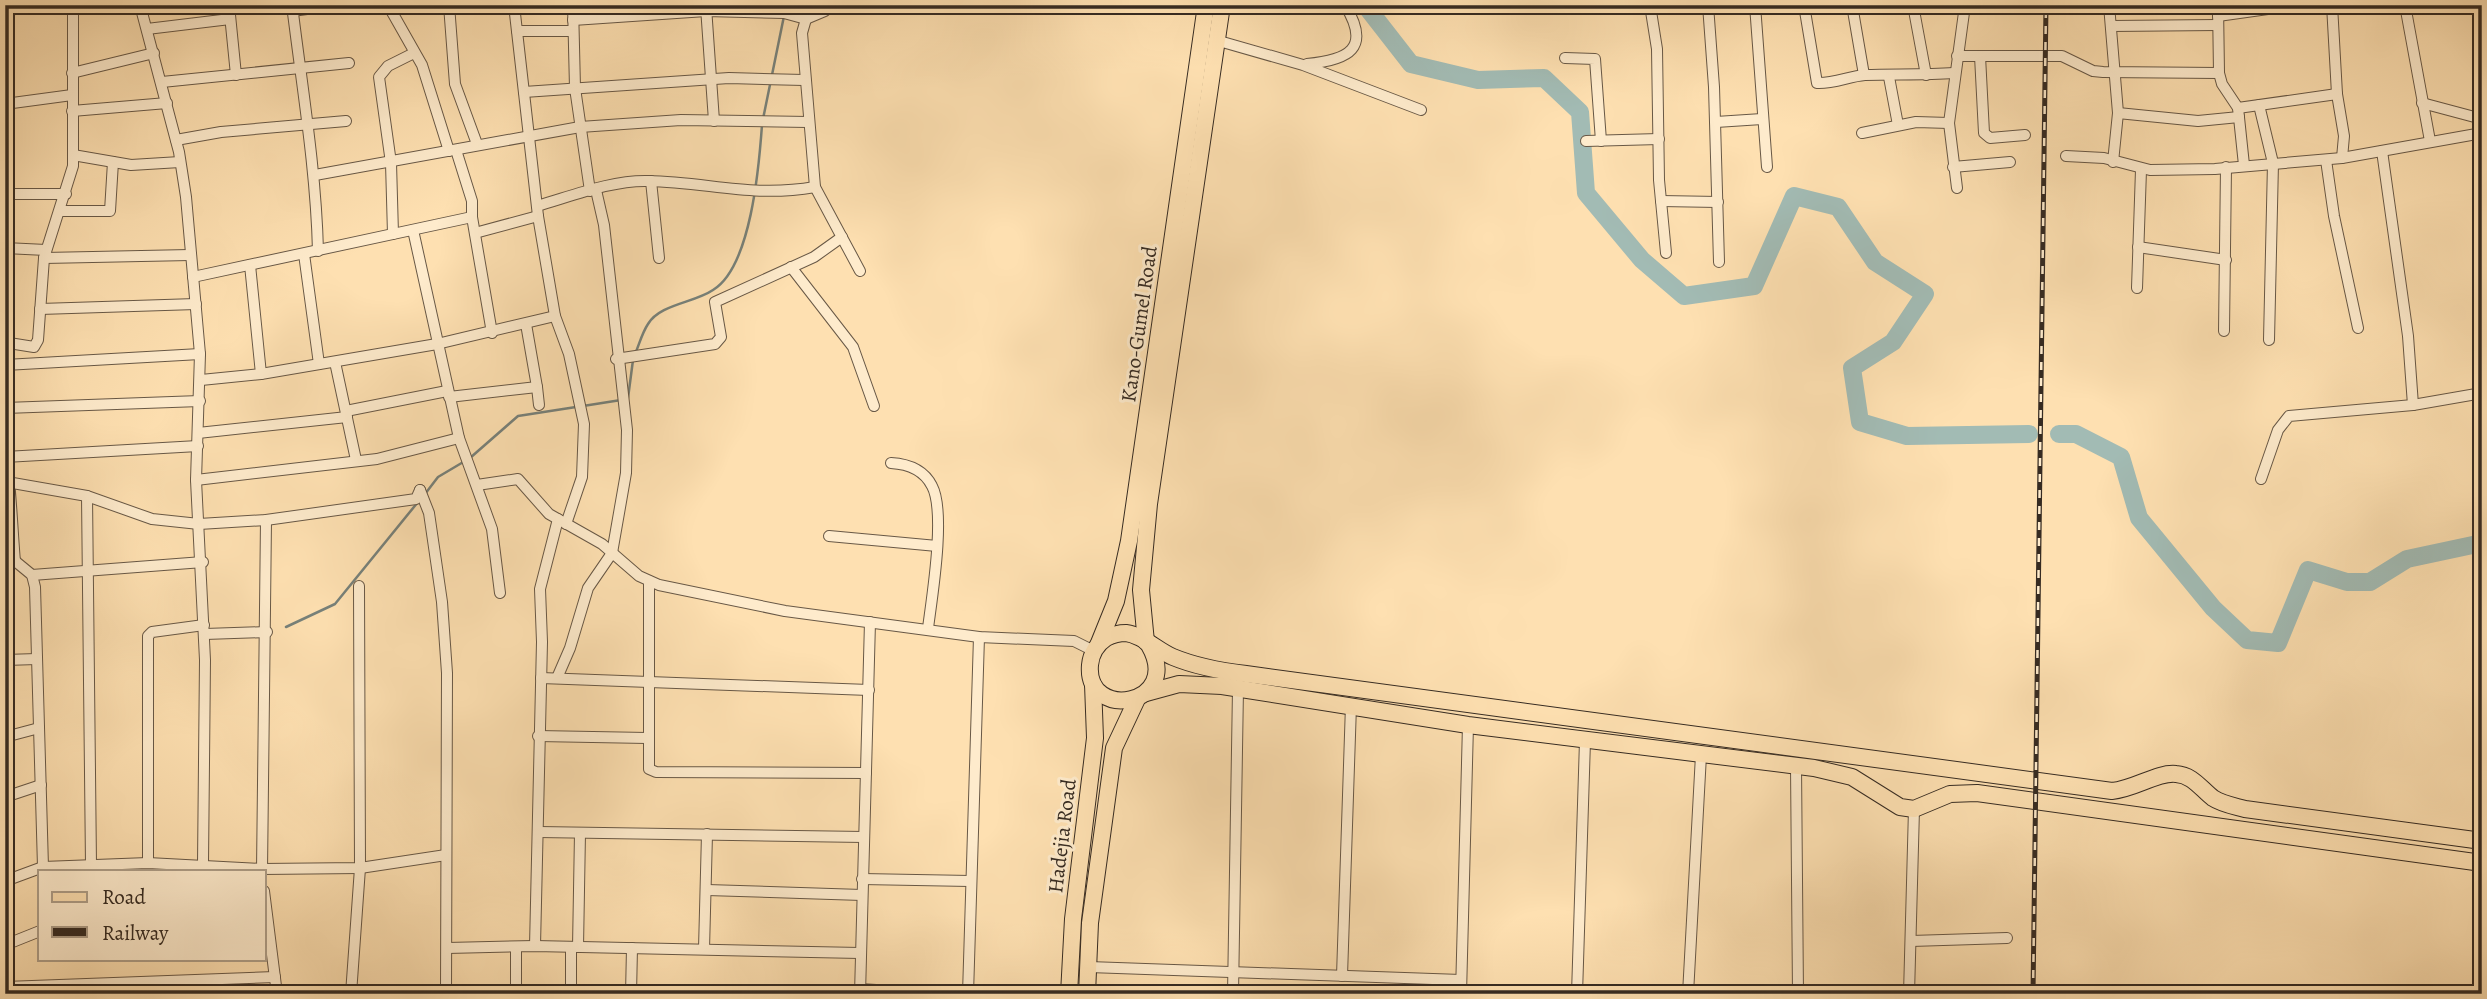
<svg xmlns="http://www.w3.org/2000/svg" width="2487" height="999" viewBox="0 0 2487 999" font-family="Alegreya,serif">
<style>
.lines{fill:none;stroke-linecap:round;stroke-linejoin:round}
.stream{stroke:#77817a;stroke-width:2.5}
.river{stroke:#a2bbb4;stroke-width:18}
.minor-casing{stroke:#685846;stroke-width:12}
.primary-casing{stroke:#362b22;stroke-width:18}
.minor{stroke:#feebcc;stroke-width:10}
.primary{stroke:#fee0b1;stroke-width:16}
.rail-casing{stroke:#362b22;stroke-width:5}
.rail{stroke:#feebcc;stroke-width:2.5;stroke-dasharray:8;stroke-linecap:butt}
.labels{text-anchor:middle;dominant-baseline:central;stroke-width:6;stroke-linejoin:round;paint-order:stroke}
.street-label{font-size:21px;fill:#362b22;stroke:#feebcc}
</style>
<rect width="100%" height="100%" fill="#fee0b1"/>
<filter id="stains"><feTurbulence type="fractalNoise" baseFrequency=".00286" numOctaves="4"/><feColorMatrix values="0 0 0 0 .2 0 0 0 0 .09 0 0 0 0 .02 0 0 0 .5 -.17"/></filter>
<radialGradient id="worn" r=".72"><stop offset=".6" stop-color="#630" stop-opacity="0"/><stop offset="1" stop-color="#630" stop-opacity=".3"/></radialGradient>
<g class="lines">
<!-- stream -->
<g class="stream">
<path d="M763,119L784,16"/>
<path d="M635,354C639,345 642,333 648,324C660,304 694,303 713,290C751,267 759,167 762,125"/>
<path d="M628,398L633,360"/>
<path d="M583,406L621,400"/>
<path d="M470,458L518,416L576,407"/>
<path d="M425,494L438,477L465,461"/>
<path d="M286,627L335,604L418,502"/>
</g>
<!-- river -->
<g class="river">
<path d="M1365,5L1411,64L1478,80L1544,78L1580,112L1586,193L1642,260L1684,296L1754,286L1794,196L1838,207L1875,262L1925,294L1893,342L1852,368L1860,422L1907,436L2029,434"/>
<path d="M2059,434H2076L2121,457L2139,518L2213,608L2247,640L2278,643L2308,570L2347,582H2370L2407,559L2482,543"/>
</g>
<!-- minor casing -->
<g class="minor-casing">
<g id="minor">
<path d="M140,5L179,152L186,197L200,354L196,480L205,660L203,864"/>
<path d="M229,5L236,75"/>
<path d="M292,5C302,87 316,169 318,251"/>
<path d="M388,5L422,65L449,151"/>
<path d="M449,5L455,84L477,144"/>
<path d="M461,5L514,7"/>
<path d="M514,5L538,216L555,316L569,354L584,424L582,477L566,524"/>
<path d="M573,5L575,88L590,191"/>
<path d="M1650,5L1657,49L1659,180L1666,253"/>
<path d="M1708,5L1714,87L1719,262"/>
<path d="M1755,5L1767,167"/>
<path d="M1804,5L1817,83C1833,84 1850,76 1865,75C1895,74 1924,75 1954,73"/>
<path d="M1852,5L1864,75"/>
<path d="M1913,5L1926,75"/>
<path d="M2109,5L2118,113L2113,162"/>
<path d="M2218,5L2219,73L2222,84L2238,108L2244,165"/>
<path d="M2332,5L2337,94L2344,136L2342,158"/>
<path d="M2405,5L2430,141"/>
<path d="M706,7L714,121"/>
<path d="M5,10L58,5"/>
<path d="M292,11L337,5"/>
<path d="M2218,16L2297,5"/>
<path d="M806,19L802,33L815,187L860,271"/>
<path d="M573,20L706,11L784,13L806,19L825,11L829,5"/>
<path d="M2111,26L2217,25"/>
<path d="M147,29L230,19"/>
<path d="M517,31H572"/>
<path d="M1219,41L1303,65L1421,110"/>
<path d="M1957,56H2062L2093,71L2103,72L2219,73"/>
<path d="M1980,56L1984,133L1990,138L2025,135"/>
<path d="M1565,58L1595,59L1601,141"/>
<path d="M1307,64C1348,60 1372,49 1345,5"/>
<path d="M72,73L154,53"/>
<path d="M1889,77L1898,125"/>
<path d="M162,82L349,63"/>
<path d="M524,92L729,78L804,80"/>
<path d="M2422,103L2482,119"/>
<path d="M5,104L72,95"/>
<path d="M2259,105L2273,163L2269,340"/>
<path d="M2238,108L2337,94"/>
<path d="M72,111L167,103"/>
<path d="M2118,113L2198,121L2239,117"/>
<path d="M1716,122L1762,119"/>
<path d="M1862,133L1916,122L1949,123"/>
<path d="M176,140L221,132L346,121"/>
<path d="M1586,141L1659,139"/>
<path d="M456,150L472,201V217L492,333"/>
<path d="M2382,151L2408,336L2413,405"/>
<path d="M73,155L131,165L180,162"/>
<path d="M2066,156L2104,158L2150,170L2215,169L2342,158L2482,133"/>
<path d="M2326,160L2334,216L2358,328"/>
<path d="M1953,167L2010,162"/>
<path d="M315,175L580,127L681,120L808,122"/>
<path d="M651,181L659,258"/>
<path d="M1957,188L1949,123L1965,5"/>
<path d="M5,194H66"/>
<path d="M1661,201L1718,202"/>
<path d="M537,206C572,196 612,180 648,181C709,182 751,198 815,187"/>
<path d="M61,211H110L113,162"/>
<path d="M413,230L459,438L492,529L500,593"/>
<path d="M475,233L538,216"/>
<path d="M393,234L391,163L379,77L388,66L414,53"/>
<path d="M2138,247L2226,260"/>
<path d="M5,248L46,250"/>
<path d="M304,254L319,364"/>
<path d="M44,258L190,255"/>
<path d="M250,265L261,374"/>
<path d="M791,267L853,347L874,406"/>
<path d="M193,277L472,217"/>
<path d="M2137,288L2141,170"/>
<path d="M40,309L196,304"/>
<path d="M5,311L9,343L5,350"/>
<path d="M2224,331L2226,167"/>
<path d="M9,343L34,347L38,340L44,258L73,166V5"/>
<path d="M616,359L715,344L721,337L715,302L814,257L842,237"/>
<path d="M335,362L356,460"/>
<path d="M5,365L200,354"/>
<path d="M201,380L261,374L437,344L555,316"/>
<path d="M537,387L539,405"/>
<path d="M2480,393L2482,439"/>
<path d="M449,397L537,387L526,324"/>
<path d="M5,408L200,401"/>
<path d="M346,411L447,391"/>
<path d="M198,433L347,417"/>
<path d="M5,457L198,446"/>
<path d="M5,458C10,467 13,544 15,561"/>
<path d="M891,463C908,464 924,470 932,486C946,512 932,597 928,628"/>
<path d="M2261,479L2278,430L2289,416L2413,405L2482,393"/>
<path d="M196,480L377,459L459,438"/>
<path d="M7,482L87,496L152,519L199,524L266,520L416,499L420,490"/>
<path d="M477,485L518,479L549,514L602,544L639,576L659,585L785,611L979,637L1074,641L1094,651"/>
<path d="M420,490L429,513L442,602L447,673L446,994"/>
<path d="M87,496L91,865"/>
<path d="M829,536L937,546"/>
<path d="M5,562L15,561L32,575L35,587L43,867"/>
<path d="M32,575L203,562"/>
<path d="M649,581V769L656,772L866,773"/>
<path d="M205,634L267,632"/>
<path d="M5,660L37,659"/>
<path d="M541,678L869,690"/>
<path d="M557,678L570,648L588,588L612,553L626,473L627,430L604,225L596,190"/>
<path d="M538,736L647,738"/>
<path d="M5,737L39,728"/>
<path d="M1796,766L1798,994"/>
<path d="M5,797L41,785"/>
<path d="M539,832L864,837"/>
<path d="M148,863V636L152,632L204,625"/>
<path d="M262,871L266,520"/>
<path d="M862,879L970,881"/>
<path d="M5,881L43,867L148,863L262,869L360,868L446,855"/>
<path d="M707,890L862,895"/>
<path d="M264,891L277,994"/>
<path d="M1911,941L2007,938"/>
<path d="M5,945L40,931"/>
<path d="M535,946L542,642L540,589L558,519"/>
<path d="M571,947V994"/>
<path d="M578,947L580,833"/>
<path d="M447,948L535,946L860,953"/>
<path d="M704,949L707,834"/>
<path d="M1089,967L1461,980"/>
<path d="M1342,976L1351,705"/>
<path d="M5,987L275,977"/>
<path d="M860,989L940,994"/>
<path d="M351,994L360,868L359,586"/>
<path d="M516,994V948"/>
<path d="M631,994L632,948"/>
<path d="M860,994L870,622"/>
<path d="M968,994L979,637"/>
<path d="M1233,994L1238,689"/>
<path d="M1461,994L1468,725"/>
<path d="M1577,994L1585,741"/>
<path d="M1688,994L1701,755"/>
<path d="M1909,994L1914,809"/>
</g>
</g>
<!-- primary casing -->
<g class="primary-casing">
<g id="primary">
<path d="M1146,642L1141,590L1149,504L1222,5"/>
<path d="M1099,643L1116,601L1129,541L1206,5"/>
<path d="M1149,645C1184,706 1085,722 1090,665C1091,654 1097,644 1106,638C1112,635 1120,633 1126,633C1143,635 1158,651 1173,657C1197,667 1221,671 1246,674L2112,791C2135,789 2157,772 2176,774C2193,775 2201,789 2213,798C2222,804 2234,806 2245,809L2482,841"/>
<path d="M1146,693L1179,684L1222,686L1468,725L1814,768L1852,777L1900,807L1914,809L1950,794L1977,793L2482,863"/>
<path d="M1069,994L1073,919L1095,738L1093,684"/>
<path d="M1087,994L1090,923L1114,748L1137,699"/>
</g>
</g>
<!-- minor -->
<use href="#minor" class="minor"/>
<!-- primary -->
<use href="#primary" class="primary"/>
<!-- rail casing -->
<g class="rail-casing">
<path id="rail" d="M2033,994L2046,5"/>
</g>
<!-- rail -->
<use href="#rail" class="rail"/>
</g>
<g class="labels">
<!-- street labels -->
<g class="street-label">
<text transform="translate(1139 324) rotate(-82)">Kano-Gumel Road</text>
<text transform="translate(1062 836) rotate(-83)">Hadejia Road</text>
</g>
</g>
<!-- margin -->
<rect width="2487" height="999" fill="none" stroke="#fee0b1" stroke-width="28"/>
<rect x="7" y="7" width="2473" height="985" fill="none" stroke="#362b22" stroke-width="3.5"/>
<rect x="14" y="14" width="2459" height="971" fill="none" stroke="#362b22" stroke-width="2"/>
<!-- legend -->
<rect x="38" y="870" width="228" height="91" fill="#feebcc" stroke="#ae9e88" stroke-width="2"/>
<rect x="52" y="892" width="35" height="10" fill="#fee0b1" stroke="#ae9e88" stroke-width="2"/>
<text x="102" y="904" font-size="21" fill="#362b22">Road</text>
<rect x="52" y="927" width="35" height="10" fill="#362b22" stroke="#ae9e88" stroke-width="2"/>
<text x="102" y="940" font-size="21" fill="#362b22">Railway</text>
<rect width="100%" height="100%" filter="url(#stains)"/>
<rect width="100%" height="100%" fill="url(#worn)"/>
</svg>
